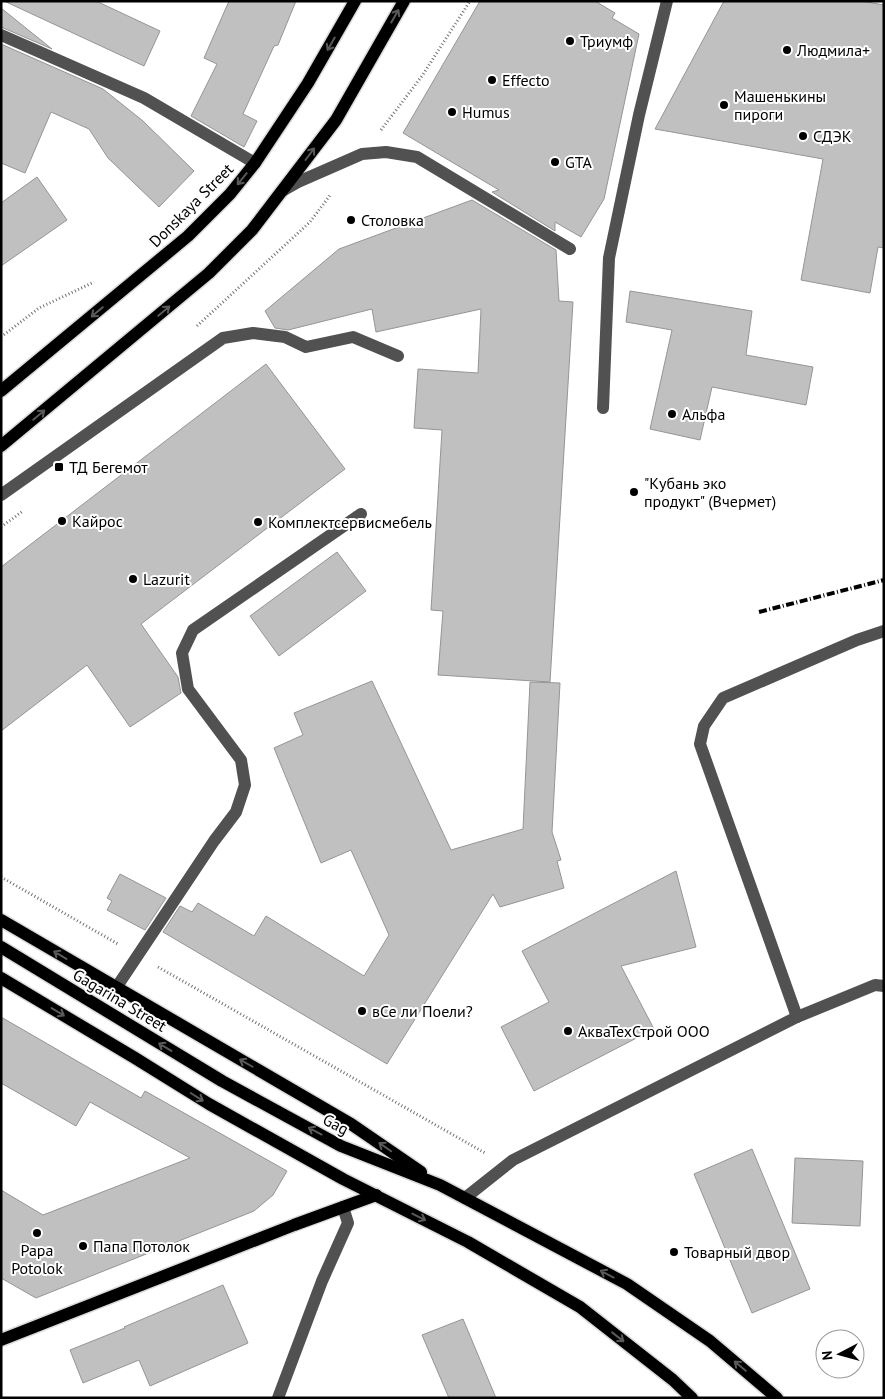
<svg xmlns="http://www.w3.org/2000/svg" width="885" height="1399" viewBox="0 0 885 1399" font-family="'PT Sans',sans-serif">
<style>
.building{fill:#c0c0c0;stroke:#959595}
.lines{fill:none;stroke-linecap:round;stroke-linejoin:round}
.major-casing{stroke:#dbdbdb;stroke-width:15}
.path{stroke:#737373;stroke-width:3;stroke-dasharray:1 2.5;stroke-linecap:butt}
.minor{stroke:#515151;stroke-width:12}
.major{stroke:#000;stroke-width:12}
.rail{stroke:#000;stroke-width:4;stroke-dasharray:8 2.5 1 2.5;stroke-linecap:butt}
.oneway{stroke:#595959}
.poi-dot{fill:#000;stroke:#fff;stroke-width:2}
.labels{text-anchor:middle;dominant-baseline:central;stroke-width:4;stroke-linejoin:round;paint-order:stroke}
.poi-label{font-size:16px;fill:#000;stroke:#fff;text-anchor:start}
.street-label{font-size:16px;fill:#000;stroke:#fff}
</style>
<rect width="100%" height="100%" fill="#fff"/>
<!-- building -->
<g class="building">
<path d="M4,1H96L160,31L144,66Z"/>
<path d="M229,1H296L278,45L274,46L243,114L257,121L244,147L191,116L217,64L204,58Z"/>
<path d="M480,1H595L615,13L612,18L639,34L604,199L581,237L555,222V231L492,192L499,190L403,133Z"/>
<path d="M724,1H862L884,5V248L878,247L870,293L801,280L823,159L655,129Z"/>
<path d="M1,8L52,49L1,27Z"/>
<path d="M1,44L103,89L143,121L194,171L159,207L108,158L89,129L51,112L25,173L1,163Z"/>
<path d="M37,177L67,220L1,266V203Z"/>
<path d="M472,200L556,250L559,301L573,302L550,682L438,675L443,611L431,610L442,430L414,428L418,369L478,373L481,309L376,332L372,309L288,330L275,328L265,311L339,249Z"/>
<path d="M630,291L752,311L746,355L813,367L806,405L712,387L700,440L650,429L672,330L626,322Z"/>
<path d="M266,364L345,469L141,624L178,677L181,693L130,727L87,665L1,731V567Z"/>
<path d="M337,552L366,591L279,656L250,616Z"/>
<path d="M372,681L451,850L523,829L530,682L560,683L552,832L561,860L557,861L564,888L500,907L493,894L387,1064L163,932L180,906L192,912L198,903L254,936L266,916L364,976L389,935L351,850L321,863L274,748L303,735L294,713Z"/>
<path d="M676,871L696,947L621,966L654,1029L534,1091L501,1027L549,1002L522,951Z"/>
<path d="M120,874L166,898L145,930L107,910L112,901L107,898Z"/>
<path d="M1,1017L141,1098L145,1091L287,1171L273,1195L254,1211L36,1298L1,1278V1190L43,1215L190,1158L90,1102L76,1126L1,1083Z"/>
<path d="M752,1149L810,1289L752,1313L694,1174Z"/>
<path d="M795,1158L863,1161L860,1226L792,1223Z"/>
<path d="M223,1285L248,1343L150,1386L139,1360L83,1383L70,1350L125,1328L124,1327Z"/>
<path d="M463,1319L496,1398H449L422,1335Z"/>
</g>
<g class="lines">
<!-- major casing -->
<g class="major-casing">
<g id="major">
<path d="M1,391L188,236L230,194L255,163L308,83L355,1"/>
<path d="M1,446L209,273L252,230L336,120L404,1"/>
<path d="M1,920L351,1124L421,1172"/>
<path d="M1,947L222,1081L341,1146L440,1185L627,1284L710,1341L777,1398"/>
<path d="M1,978L135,1058L209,1104L343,1179L468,1242L580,1307L673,1380L692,1398"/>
<path d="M1,1340L294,1225L376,1195"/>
</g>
</g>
<!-- path -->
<g class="path">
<path d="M381,130L422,76L470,1"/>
<path d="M197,326L310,222L331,194"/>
<path d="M1,337L39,308L94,282"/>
<path d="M1,527L23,511"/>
<path d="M1,877L118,944"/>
<path d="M158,967L485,1153"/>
</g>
<!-- minor -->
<g class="minor">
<path d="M1,35L144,98L255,163"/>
<path d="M282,191L298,182L362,154L386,152L417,157L570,249"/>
<path d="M603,408L609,258L639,115L667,1"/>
<path d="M1,495L223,338L253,333L285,337L306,347L353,337L398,356"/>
<path d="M116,988L214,841L236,812L245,785L241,760L188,689L182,653L193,630L361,514"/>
<path d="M797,1017L700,744L704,726L723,698L857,640L884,631"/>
<path d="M465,1198L513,1160L797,1017L875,985L884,986"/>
<path d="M278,1398L322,1281L348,1223L343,1207"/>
</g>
<!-- major -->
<use href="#major" class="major"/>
<!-- rail -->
<path class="rail" d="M759,612L884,580"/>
</g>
<!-- one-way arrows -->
<defs><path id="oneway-shaft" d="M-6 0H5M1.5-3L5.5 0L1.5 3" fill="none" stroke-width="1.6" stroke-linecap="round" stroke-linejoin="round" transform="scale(1.25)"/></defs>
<g class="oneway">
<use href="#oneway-shaft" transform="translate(395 16) rotate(-60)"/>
<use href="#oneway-shaft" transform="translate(331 44) rotate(120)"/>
<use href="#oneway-shaft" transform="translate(310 154) rotate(-53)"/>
<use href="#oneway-shaft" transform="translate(242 179) rotate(129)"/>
<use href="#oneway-shaft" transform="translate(164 311) rotate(-40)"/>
<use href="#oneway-shaft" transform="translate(97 312) rotate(140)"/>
<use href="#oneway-shaft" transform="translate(39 415) rotate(-40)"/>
<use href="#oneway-shaft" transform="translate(60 955) rotate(-149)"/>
<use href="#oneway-shaft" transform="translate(58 1012) rotate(31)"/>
<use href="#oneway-shaft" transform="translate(165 1047) rotate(-149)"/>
<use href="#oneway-shaft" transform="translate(246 1063) rotate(-150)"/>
<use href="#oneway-shaft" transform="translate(197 1097) rotate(32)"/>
<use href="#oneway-shaft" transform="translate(315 1131) rotate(-152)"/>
<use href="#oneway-shaft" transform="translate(385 1147) rotate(-145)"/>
<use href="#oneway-shaft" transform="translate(419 1217) rotate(27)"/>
<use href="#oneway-shaft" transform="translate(607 1274) rotate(-152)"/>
<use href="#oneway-shaft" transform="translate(618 1337) rotate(38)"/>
<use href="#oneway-shaft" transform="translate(740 1366) rotate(-140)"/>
</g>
<!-- markers -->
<g class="poi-dot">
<circle cx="570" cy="41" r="5"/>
<circle cx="787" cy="50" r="5"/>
<circle cx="492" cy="80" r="5"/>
<circle cx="724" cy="105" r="5"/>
<circle cx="452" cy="112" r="5"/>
<circle cx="803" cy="136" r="5"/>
<circle cx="555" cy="162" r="5"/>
<circle cx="351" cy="220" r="5"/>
<circle cx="672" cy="414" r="5"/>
<rect x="54" y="462" width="10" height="10" rx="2.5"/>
<circle cx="634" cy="492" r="5"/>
<circle cx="62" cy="521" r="5"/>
<circle cx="258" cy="522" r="5"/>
<circle cx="133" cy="579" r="5"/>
<circle cx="362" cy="1011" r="5"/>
<circle cx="568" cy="1031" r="5"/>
<circle cx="37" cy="1233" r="5"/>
<circle cx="83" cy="1246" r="5"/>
<circle cx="674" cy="1252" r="5"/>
</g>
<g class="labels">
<!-- poi labels -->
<g class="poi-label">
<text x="580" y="41">Триумф</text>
<text x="797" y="50">Людмила+</text>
<text x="502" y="80">Effecto</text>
<text x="734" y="96">Машенькины<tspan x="734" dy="18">пироги</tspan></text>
<text x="462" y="112">Humus</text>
<text x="813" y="136">СДЭК</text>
<text x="565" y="162">GTA</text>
<text x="361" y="220">Столовка</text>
<text x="682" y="414">Альфа</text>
<text x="69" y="467">ТД Бегемот</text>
<text x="644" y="483">"Кубань эко<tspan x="644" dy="18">продукт" (Вчермет)</tspan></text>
<text x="72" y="521">Кайрос</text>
<text x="268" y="522">Комплектсервисмебель</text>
<text x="143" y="579">Lazurit</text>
<text x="372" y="1011">вСе ли Поели?</text>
<text x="578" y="1031">АкваТехСтрой ООО</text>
<text x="93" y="1246">Папа Потолок</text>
<text x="37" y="1250" text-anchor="middle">Papa<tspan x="37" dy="18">Potolok</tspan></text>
<text x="684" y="1252">Товарный двор</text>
</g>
<!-- street labels -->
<g class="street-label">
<text transform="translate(191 205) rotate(-45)">Donskaya Street</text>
<text transform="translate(120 1000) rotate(31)">Gagarina Street</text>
<text transform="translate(336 1124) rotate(27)">Gag</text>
</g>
</g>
<!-- border -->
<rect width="885" height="1399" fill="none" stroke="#000000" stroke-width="5"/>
<!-- north arrow -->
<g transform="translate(840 1354) rotate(264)"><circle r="24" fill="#ffffff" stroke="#999999"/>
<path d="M0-4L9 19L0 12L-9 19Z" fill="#000000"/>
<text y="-8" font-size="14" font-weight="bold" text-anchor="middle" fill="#000000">N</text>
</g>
</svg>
